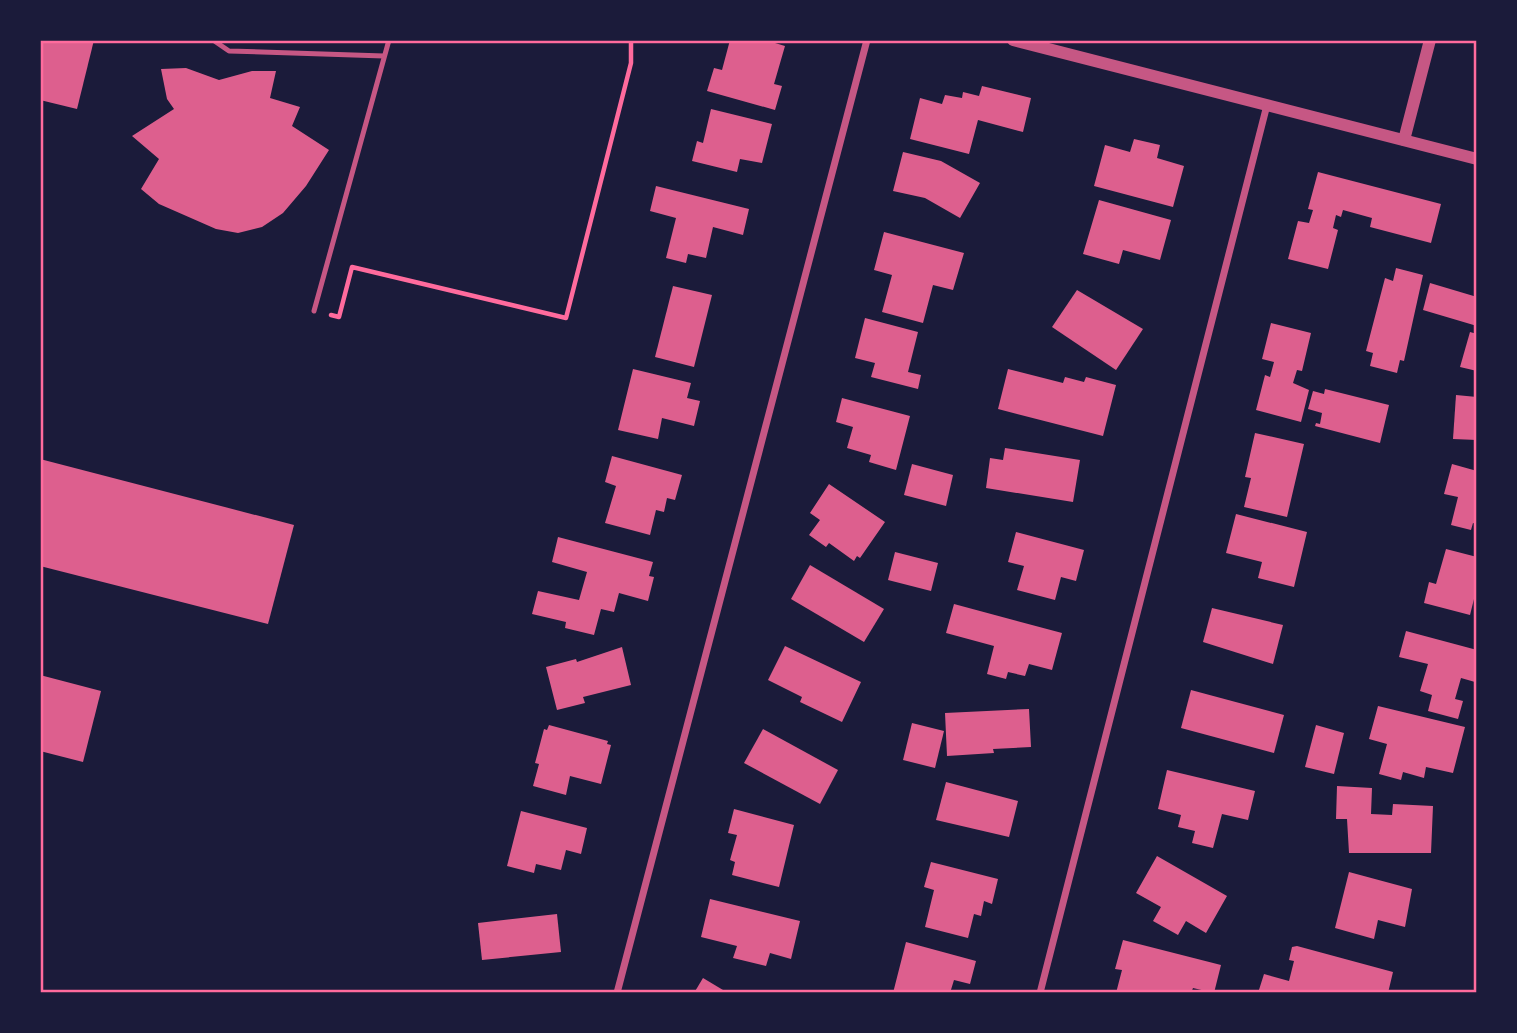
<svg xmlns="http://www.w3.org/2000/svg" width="1517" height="1033" viewBox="0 0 1517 1033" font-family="Inter,sans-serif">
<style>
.building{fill:#dd5f8e}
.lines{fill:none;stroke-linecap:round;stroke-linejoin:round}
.path{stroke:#ff6b9d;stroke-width:4.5}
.service{stroke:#c65784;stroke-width:5}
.minor{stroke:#c65784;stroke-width:7}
.tertiary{stroke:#c65784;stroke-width:12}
.neatline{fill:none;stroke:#ff6b9d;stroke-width:2.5}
</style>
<rect width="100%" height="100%" fill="#1b1b3a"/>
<!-- building -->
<g class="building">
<path d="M40,40H94L77,109L40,100Z"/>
<path d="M730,40H765L785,46L774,84L782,86L775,110L707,91L714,68L722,70Z"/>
<path d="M186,68L219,80L252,71H276L270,98L300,107L292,126L329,150L306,186L283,213L262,227L238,233L216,229L159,204L141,189L159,159L132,136L174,109L167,99L161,69Z"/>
<path d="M982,86L1031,98L1023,132L978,120L969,154L910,139L920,98L942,104L945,95L962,98L963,92L979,96Z"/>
<path d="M711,109L772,124L762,163L740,159L737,172L692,161L697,141L703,143Z"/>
<path d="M1134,139L1160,145L1157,158L1184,166L1173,207L1094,186L1105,145L1130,152Z"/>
<path d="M903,152L941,161L980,183L960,218L925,198L893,191Z"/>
<path d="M1318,172L1441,204L1431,243L1370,227L1372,218L1343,210L1341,217L1336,215L1333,228L1338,230L1328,269L1288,259L1298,221L1309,223L1313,210L1308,209Z"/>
<path d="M656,186L749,209L743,235L713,227L706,258L688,254L686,263L666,258L676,218L650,211Z"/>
<path d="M1099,200L1171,220L1160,260L1123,250L1119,264L1083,254Z"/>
<path d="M884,232L964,253L953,290L933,285L923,323L882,312L892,275L874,270Z"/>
<path d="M1396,268L1423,275L1404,361L1400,360L1397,373L1370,366L1373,353L1366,351L1385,278L1393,281Z"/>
<path d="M1430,283L1477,297V326L1423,310Z"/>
<path d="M673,286L712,295L694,367L655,357Z"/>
<path d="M1077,290L1143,329L1116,370L1052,327Z"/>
<path d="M865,318L918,332L908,372L921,375L918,389L871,377L875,363L855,358Z"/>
<path d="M1271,323L1311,333L1302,371L1297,370L1293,383L1309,390L1301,422L1256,410L1265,375L1270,377L1274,362L1262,359Z"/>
<path d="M1470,332L1477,334V371L1460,367Z"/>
<path d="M633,369L691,383L687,398L700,401L694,426L662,418L658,439L618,430Z"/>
<path d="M1008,369L1063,383L1065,377L1084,382L1086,377L1116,385L1103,436L998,409Z"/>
<path d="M1325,389L1389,405L1380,443L1315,426L1316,423L1320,424L1322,413L1308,409L1313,391L1324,394Z"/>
<path d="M1456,395L1477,397V440L1453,439Z"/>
<path d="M842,398L910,416L896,470L869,462L871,455L847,448L853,427L836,422Z"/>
<path d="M1255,433L1304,444L1287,517L1244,507L1251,478L1245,477Z"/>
<path d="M1005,448L1080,460L1073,502L986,488L990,458L1003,460Z"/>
<path d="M612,456L682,475L675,500L667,498L664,512L656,510L650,535L605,523L616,486L605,482Z"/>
<path d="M40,459L294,525L268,624L40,566Z"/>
<path d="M912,464L953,475L946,506L904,495Z"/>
<path d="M1452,464L1477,471V524L1473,523L1471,530L1451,525L1458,497L1444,494Z"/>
<path d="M829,484L885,522L860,558L857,556L854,561L829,543L826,547L809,535L820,520L810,513Z"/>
<path d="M1236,514L1307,532L1294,587L1258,578L1262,562L1226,553Z"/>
<path d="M1016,532L1084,550L1076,581L1061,577L1055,600L1017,590L1024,566L1008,562Z"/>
<path d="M558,537L653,562L649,576L654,577L648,601L619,593L614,612L601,609L594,635L565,628L566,622L532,614L538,591L579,600L587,572L552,562Z"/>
<path d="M1446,549L1477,557V600L1474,599L1470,615L1424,603L1429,582L1436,584Z"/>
<path d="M895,552L938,563L931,591L888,580Z"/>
<path d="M810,565L884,609L864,642L791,599Z"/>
<path d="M954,604L1062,633L1052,670L1029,664L1025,676L1008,672L1006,679L987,674L994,646L946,633Z"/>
<path d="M1212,608L1283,625L1273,664L1203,642Z"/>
<path d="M1406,631L1477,650L1475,682L1461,678L1455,699L1463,701L1458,719L1428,711L1432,695L1420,691L1428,664L1399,657Z"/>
<path d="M785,646L861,682L842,722L800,702L802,697L768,680Z"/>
<path d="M622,647L631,685L583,697L585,703L557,710L546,667L576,659L577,662Z"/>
<path d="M40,675L101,691L83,762L40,751Z"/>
<path d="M1191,690L1284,715L1274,753L1181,728Z"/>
<path d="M1378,706L1465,727L1453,773L1426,767L1424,778L1403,772L1401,780L1379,774L1387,744L1369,739Z"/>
<path d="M1029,709L1031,747L993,749L994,753L947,756L945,713Z"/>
<path d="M912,723L944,731L935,768L903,760Z"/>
<path d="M549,725L608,741L607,744L611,745L601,784L570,776L566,795L533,786L539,764L535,763L544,729L547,730Z"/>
<path d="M1316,725L1344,733L1334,774L1305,767Z"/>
<path d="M763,729L838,770L820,804L744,763Z"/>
<path d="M1167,770L1255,791L1248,820L1222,814L1213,848L1192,843L1195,831L1178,827L1181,815L1158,809Z"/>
<path d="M946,782L1018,801L1009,837L936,820Z"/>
<path d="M1337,786L1372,788L1371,814L1392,815L1393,804L1433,806L1431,853H1349L1347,819H1336Z"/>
<path d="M734,809L794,825L779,887L732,875L735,862L730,860L737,835L728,833Z"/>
<path d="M521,811L587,828L581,854L566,850L561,870L536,864L534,873L507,866Z"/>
<path d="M1157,856L1227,896L1206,933L1186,921L1178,935L1153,921L1161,907L1136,893Z"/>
<path d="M931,862L998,879L992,904L984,901L981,916L974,914L968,938L925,927L934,890L924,887Z"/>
<path d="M1349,872L1412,889L1405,927L1378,920L1374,939L1335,928Z"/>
<path d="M710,899L800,921L791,959L770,953L766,966L733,958L737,946L701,937Z"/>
<path d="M557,914L561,952L482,960L478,923Z"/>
<path d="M1123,940L1221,965L1214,993L1193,988L1191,993H1116L1122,970L1115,969Z"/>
<path d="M906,942L976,961L970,984L954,980L950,993H893Z"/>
<path d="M1297,946L1393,972L1388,993H1258L1264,974L1289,981L1294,961L1289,960L1292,947Z"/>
<path d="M703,978L728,993H694Z"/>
</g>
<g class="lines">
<!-- path -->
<path class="path" d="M331,315L339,317L352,267L566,318L631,63V40"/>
<!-- service -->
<g class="service">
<path d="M213,40L229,51L384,56"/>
<path d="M314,311L389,40"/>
</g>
<!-- minor -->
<g class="minor">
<path d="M617,993L867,40"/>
<path d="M1040,993L1267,105"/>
</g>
<!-- tertiary -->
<g class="tertiary">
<path d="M1013,40L1477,159"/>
<path d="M1404,140L1430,40"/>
</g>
</g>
<!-- border -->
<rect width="1517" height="1033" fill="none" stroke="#1b1b3a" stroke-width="84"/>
<rect x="42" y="42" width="1433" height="949" class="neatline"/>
</svg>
